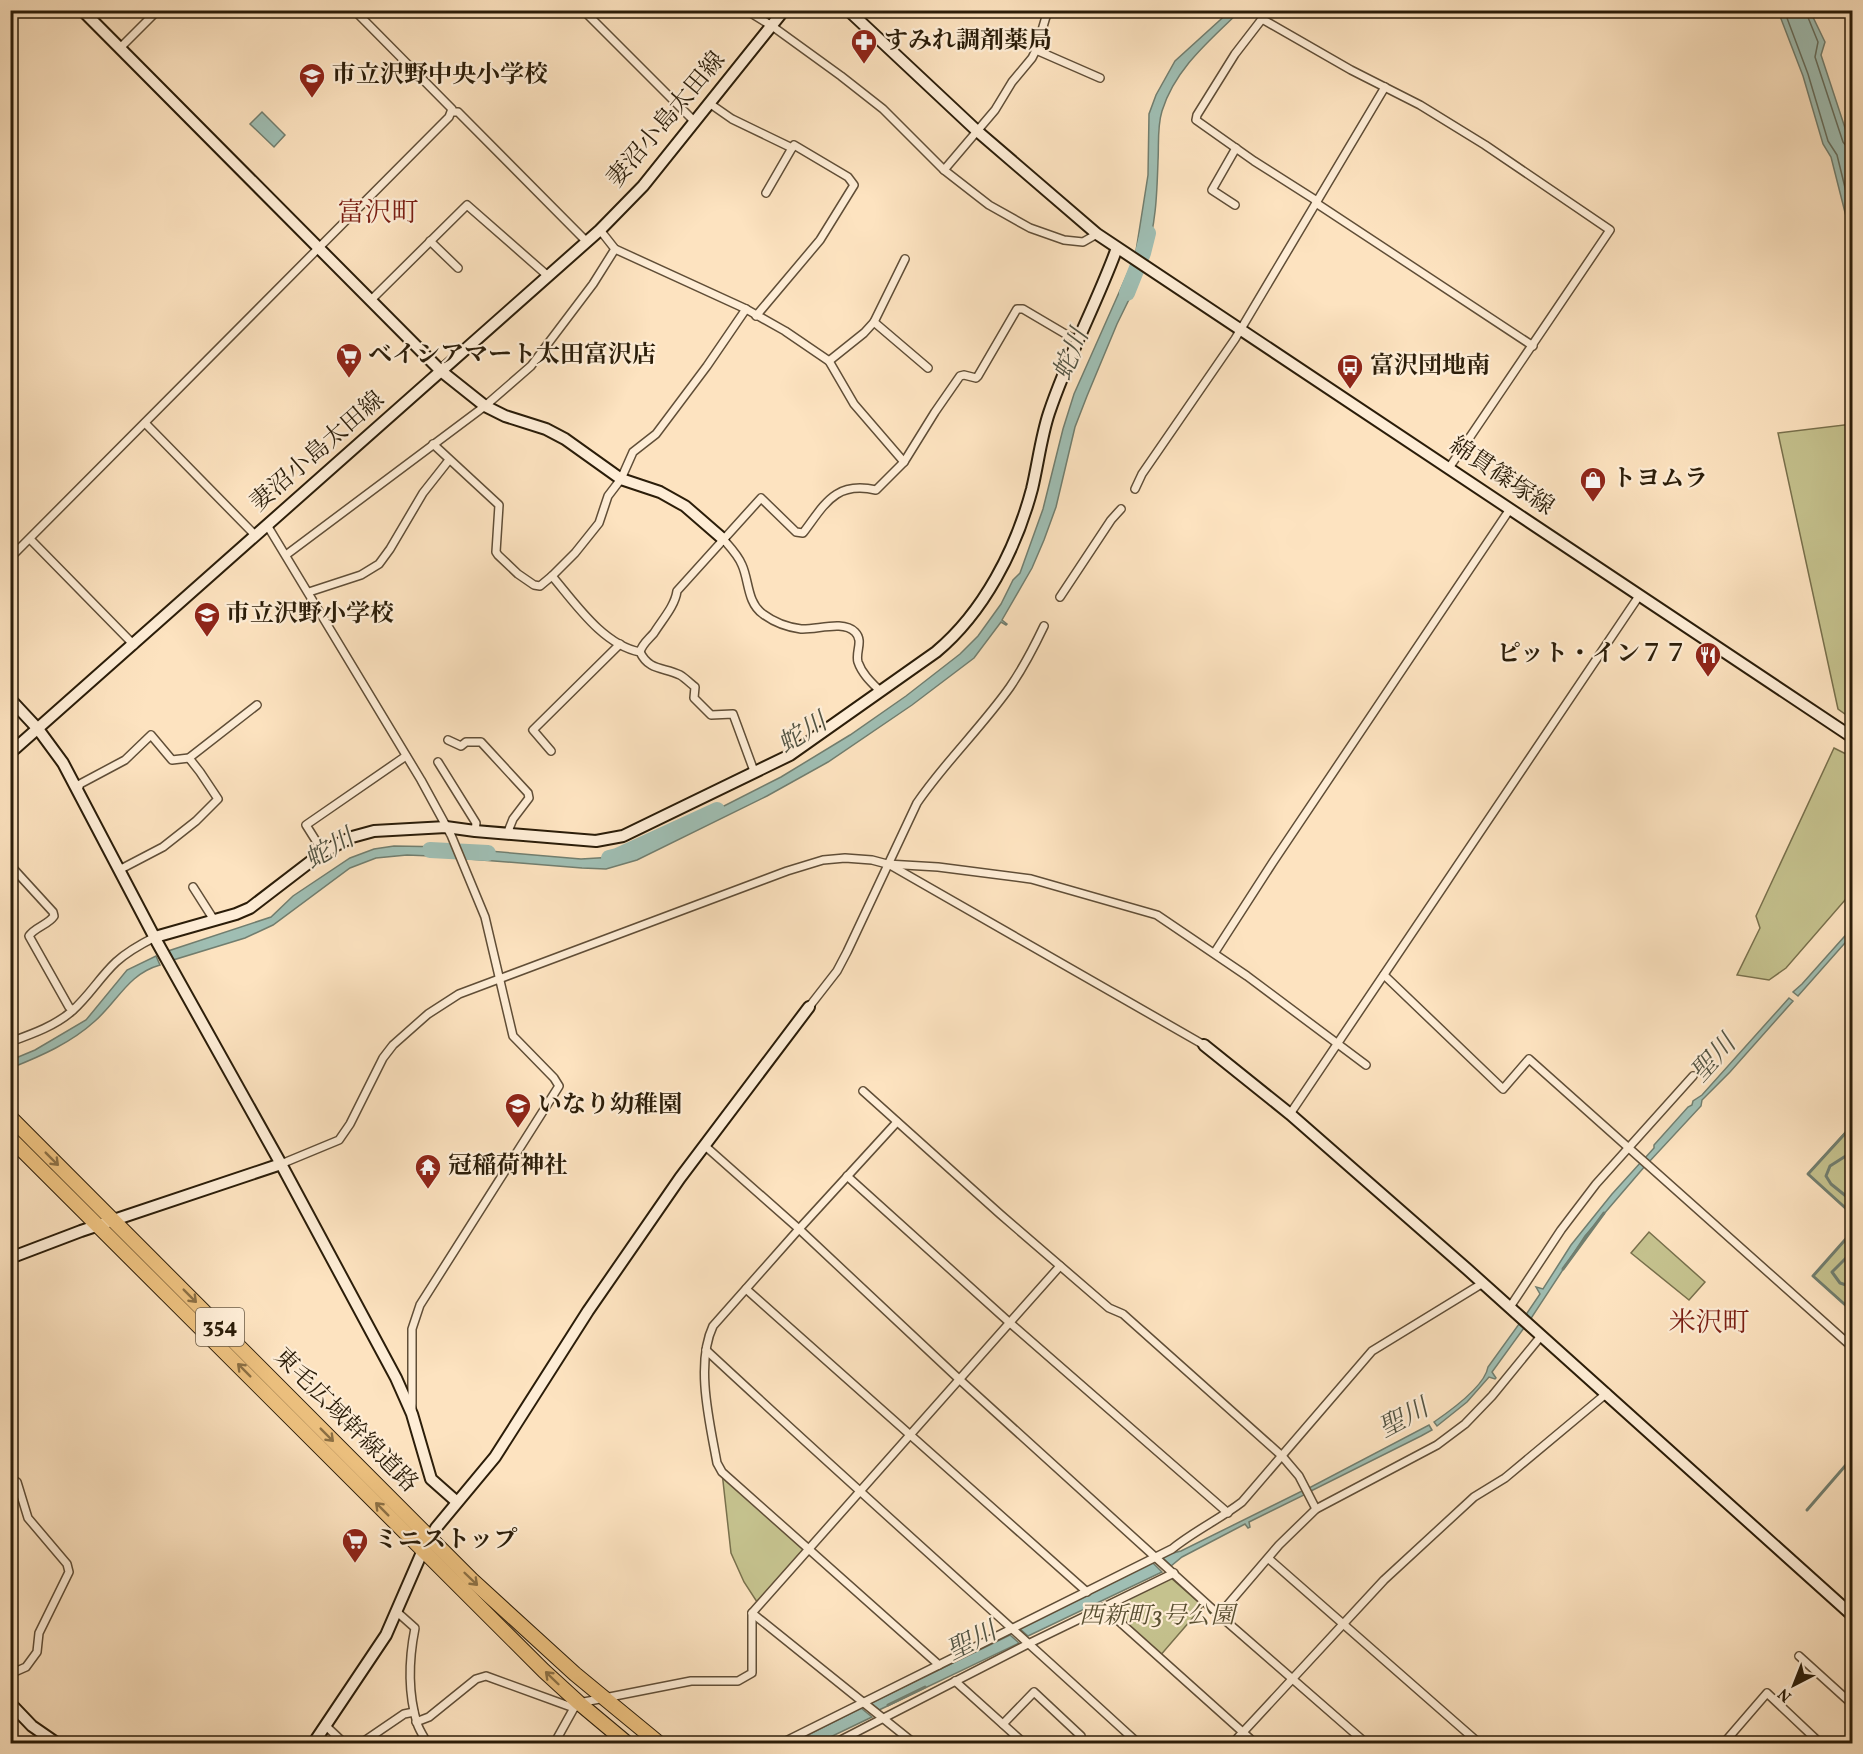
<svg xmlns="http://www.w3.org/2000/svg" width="1863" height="1754" viewBox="0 0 1863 1754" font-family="Vollkorn,'Noto Serif JP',serif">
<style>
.green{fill:#c5c28e;stroke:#78704c;stroke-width:1.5}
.water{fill:#9fbeb3;stroke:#717e6f;stroke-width:1.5}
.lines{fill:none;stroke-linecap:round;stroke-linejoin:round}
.shore{stroke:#656e5e;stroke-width:1.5}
.stream{stroke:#717e6f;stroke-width:3}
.river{stroke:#9fbeb3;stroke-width:16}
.street-casing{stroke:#604e37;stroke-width:10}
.secondary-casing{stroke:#2b1d09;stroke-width:14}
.highway-casing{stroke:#2b1d09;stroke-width:16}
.street{stroke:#feedd6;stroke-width:7}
.secondary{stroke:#feedd6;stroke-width:10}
.highway{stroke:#eec280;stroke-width:14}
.oneway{stroke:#8c7044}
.labels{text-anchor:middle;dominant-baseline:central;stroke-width:4.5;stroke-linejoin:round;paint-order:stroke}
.shield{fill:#feedd6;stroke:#6a5b46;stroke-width:1.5}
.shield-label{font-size:22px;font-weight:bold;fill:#2b1d09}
.poi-label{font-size:24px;font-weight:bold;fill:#2b1d09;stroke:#feedd6;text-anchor:start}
.street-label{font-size:24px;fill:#2b1d09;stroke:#feedd6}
.park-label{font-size:24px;font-style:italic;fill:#594f31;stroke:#feedd6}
.water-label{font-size:26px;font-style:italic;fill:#545544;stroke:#feedd6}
.quarter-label{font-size:27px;fill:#7a1f14;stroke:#feedd6}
</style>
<rect width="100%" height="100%" fill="#fde3c0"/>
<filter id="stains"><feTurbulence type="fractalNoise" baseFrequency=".00333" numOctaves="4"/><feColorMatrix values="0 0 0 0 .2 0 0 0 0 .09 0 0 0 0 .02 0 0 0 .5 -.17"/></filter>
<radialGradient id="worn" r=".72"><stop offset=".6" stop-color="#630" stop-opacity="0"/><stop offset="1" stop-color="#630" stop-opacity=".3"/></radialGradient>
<!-- green -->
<g class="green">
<path d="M1852,424V719L1838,709L1778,433Z"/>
<path d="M1834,748L1852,757V892L1786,968L1769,980L1737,975L1760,928L1756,916Z"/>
<path d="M1852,1125V1214L1808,1174Z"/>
<path d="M1649,1232L1705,1282L1689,1300L1631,1253Z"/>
<path d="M1852,1232V1311L1813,1276Z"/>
<path d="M722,1472L809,1548L759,1605L744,1582L731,1553Z"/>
<path d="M1171,1578L1203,1606L1159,1657L1105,1609Z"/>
</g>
<!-- water -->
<g class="water">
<path d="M1230,11H1240C1209,41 1175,69 1162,111C1157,127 1159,145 1158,161C1157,192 1156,228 1145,257L1136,251L1148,175L1149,114L1156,95L1175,61Z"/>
<path d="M1778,11H1810L1825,42L1821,55L1849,140L1852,146V240L1831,157L1823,144L1803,76Z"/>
<path d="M262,112L285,135L274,147L250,124Z"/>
<path d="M1129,270L1140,277L1117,324L1087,396L1075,427L1056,507L1044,540L1032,568L1002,620L1007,624L1006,625L1001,622L974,658L912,705L828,762L767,796L637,860L606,869L582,868L469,859L466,849L581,859L614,857L665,836L781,777L850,735L906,696L960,654L978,636L1001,604L1013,580L1020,573L1043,509L1063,429L1074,394Z"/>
<path d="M394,846L450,847L454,857L407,855L376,858L350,868L273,925L245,938L173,960L168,951L271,917L293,896L350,858L374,849Z"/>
<path d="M1852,928V935L1798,996L1793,992L1802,984Z"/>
<path d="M156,956L160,965C128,974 118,1001 95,1021C71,1043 41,1056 11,1068V1060L35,1050L86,1020L127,970Z"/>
<path d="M1789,998L1793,1001L1730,1072L1702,1100L1701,1106L1649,1162L1645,1158L1654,1148V1145L1688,1107L1692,1105L1693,1101L1702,1095Z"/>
<path d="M1641,1162L1645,1166L1585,1236L1530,1320L1525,1316L1540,1294L1536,1287L1543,1289L1571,1245L1612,1194Z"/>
<path d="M1519,1324L1524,1328L1492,1372L1496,1378L1495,1379L1489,1377L1467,1402L1437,1426L1434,1422C1450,1411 1485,1386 1488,1367Z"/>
<path d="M1429,1425L1432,1430L1421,1436L1309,1492L1307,1489Z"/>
<path d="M1302,1491L1304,1495L1249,1522L1250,1527L1248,1528L1245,1524L1182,1557L1171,1566L1161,1556L1181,1551Z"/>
<path d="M1152,1562L1162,1572L1028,1636L1019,1628Z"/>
<path d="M1010,1635L1019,1643L879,1710L871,1703Z"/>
<path d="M861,1708L872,1717L818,1743H792Z"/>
</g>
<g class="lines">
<!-- shore -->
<g class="shore">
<path d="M1784,10L1808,74L1828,141L1837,155L1852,216"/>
<path d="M1805,10L1818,42L1815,57L1843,142L1847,147L1852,149"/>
</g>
<!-- stream -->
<g class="stream">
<path d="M1851,1127L1808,1174L1852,1214"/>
<path d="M1852,1152L1830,1166L1826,1176L1831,1184L1852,1201"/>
<path d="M1852,1232L1813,1276L1852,1311"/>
<path d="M1852,1252L1832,1272L1840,1283L1852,1287"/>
<path d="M1563,1269L1604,1213"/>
<path d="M1807,1510L1852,1458"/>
<path d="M888,1705L925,1687"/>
</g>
<!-- river -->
<g class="river">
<path d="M1127,293L1143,253L1148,233"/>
<path d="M430,850L488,853"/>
<path d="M609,858L617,856L717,810"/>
</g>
<!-- street casing -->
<g class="street-casing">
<g id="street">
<path d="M583,10L695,122"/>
<path d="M746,10L772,26L841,76L883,109L944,170L989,205L1030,228L1064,240L1083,242L1097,234"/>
<path d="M120,48L158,10"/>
<path d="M1036,50L1100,78"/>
<path d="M709,103L732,119L792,148L794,145L848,177L854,185L820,240L756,316"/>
<path d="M452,112H458L587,242"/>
<path d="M944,170L995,110L1012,82L1032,58L1036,50L1048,10"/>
<path d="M766,193L792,148"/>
<path d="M1317,201L1254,161L1196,120L1197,115L1235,54L1262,19L1351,70L1420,105L1485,145L1610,230L1449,468"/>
<path d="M1316,203L1533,346"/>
<path d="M1235,205L1212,190L1236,148"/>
<path d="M600,230L615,249L746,309L785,331L829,361L854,404L904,462"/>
<path d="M430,241L458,268"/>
<path d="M371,300L467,205L548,276"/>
<path d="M874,322L928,368"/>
<path d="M829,361L864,333L874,322L905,259"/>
<path d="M145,423L255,535"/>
<path d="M433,444L499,505L496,552L498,555L518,574L534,585L540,586L552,576L575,553L599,523L608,496L621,479L633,452L656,434L707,366L746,309"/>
<path d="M1135,489L1142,474L1235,339L1385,87"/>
<path d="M267,525L421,780L451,835L485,917L513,1036L554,1078L559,1086L420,1305L412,1329V1410"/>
<path d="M30,539L134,645"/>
<path d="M723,539C730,547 738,555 742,565C749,580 747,603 763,614C775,623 786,627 801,629C817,630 843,620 855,632C864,641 855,652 858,662C862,674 872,683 880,691"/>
<path d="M286,555L485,406L531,366L593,284L615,249"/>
<path d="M10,558L449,117L452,109L354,10"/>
<path d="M552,576C575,603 603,645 640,652C649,671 664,667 680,675C685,678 690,683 695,687L694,698L711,715L733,714L754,771"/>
<path d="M309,592L361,575L379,564L390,549L423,493L449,460"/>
<path d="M1060,597L1111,520L1121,509"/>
<path d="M640,652C642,644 649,639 654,633C662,620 675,606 677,591L761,498L796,532L803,533C825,504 835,481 876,490L904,462L935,412L960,376L964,375L976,378L978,376L1017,309H1023L1079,342"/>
<path d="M448,740L461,746L466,742H481L528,793L529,798L513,819L509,829L511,834"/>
<path d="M551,751L533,730L620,644"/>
<path d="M438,762L476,823L475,831"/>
<path d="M78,790L80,784L125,760L151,735L172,760L189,758L257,705"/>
<path d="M323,852L306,825L406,756"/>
<path d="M10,865L53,912L54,916C48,925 35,927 29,936L69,1007L73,1010"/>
<path d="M890,865L1204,1045"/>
<path d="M119,870L163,847L196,821L218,799L200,772L189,758"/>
<path d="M193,887L214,920"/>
<path d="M1215,952L1273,862L1510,509"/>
<path d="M1384,975L1503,1089L1529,1059L1852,1347"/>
<path d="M809,1007L837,971L847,952L917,803C945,762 981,728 1010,687C1023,668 1034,647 1044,626"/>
<path d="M10,1042C32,1034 55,1026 72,1011C89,996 100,977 116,962C127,952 141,944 155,937"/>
<path d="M863,1091L1000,1214L1109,1308L1123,1314L1282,1456L1299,1476L1316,1509"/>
<path d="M1290,1114L1639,596"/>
<path d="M897,1122L799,1229L713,1326C695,1364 710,1424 717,1463L722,1472L939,1665"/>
<path d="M704,1145L799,1229L960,1380L1219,1615L1367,1744"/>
<path d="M281,1164L339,1140L350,1124L383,1058L393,1045L428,1014L459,994L787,871L823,860L845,858L872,860L887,864L938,867L1031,879L1157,915L1247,976L1366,1065"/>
<path d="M847,1176L1010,1323L1228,1513"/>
<path d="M746,1289L1087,1592"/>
<path d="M1510,1307L1561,1230L1596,1184L1693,1076"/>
<path d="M706,1350C849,1483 995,1612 1139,1744"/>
<path d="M10,1478L17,1482L28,1518L67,1564L69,1572L39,1633L37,1652L26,1667L10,1674"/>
<path d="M1269,1559L1480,1744"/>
<path d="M1103,1607L1256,1744"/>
<path d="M396,1611L415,1628C409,1658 408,1693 417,1723C419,1730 424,1737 428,1744"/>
<path d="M752,1613L915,1744"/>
<path d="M1219,1615L1279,1545L1316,1509L1437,1445L1465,1424L1492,1396L1541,1336"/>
<path d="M1799,1656L1852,1704"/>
<path d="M955,1681L1025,1744"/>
<path d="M416,1722L429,1717L476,1679L486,1676L574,1708"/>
<path d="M1003,1724L1034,1692L1081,1736L1074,1744"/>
<path d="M326,1726L345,1744"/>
<path d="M360,1744L404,1714L414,1712"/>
<path d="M554,1744L574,1708L579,1703L691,1681H738L752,1673V1613L1060,1266"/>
<path d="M780,1744L1172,1549C1194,1531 1220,1519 1242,1502L1372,1351L1483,1283"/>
<path d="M833,1744L1030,1643L1174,1573"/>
<path d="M1232,1744L1384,1580L1474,1497L1505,1478L1607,1393"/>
<path d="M1723,1744L1767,1693L1821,1744"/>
</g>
</g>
<!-- secondary casing -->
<g class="secondary-casing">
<g id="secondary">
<path d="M82,10L441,371L485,406L505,416L546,429L565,439L621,479L660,492L685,506L723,539"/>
<path d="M848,10L976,130L1097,234L1852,737"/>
<path d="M10,699L38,729L63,763L157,942L281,1164L396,1378L412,1414L431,1479L457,1502"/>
<path d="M10,753L600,230L643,186L784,10"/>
<path d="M155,937L236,914L250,908L323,852L352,837L374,831L446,827L475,831L596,841L623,836L790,755L936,652C984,612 1016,549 1032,489C1038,464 1041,437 1049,413C1068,356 1097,303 1117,248"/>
<path d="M1204,1045L1290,1114L1467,1269L1852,1615"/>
<path d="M10,1258L81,1231L281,1164"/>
<path d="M10,1703L32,1726L58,1744"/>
<path d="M313,1744L386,1635L423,1550L436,1528L495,1457L588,1311L680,1178L809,1007"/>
</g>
</g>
<!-- highway casing -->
<g class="highway-casing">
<g id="highway">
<path d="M10,1117L472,1580L575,1674L660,1744"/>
<path d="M10,1138L544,1671L579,1703L628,1744"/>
</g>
</g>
<!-- street -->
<use href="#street" class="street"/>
<!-- secondary -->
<use href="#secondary" class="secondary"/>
<!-- highway -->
<use href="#highway" class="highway"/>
</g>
<!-- one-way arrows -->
<defs><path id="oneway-shaft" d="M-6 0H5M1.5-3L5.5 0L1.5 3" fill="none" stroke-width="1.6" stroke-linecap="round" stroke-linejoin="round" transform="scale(1.5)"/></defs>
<g class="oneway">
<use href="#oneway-shaft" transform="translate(52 1159) rotate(45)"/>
<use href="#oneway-shaft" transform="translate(190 1296) rotate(45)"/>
<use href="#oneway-shaft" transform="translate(244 1370) rotate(-135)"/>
<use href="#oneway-shaft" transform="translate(327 1435) rotate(45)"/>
<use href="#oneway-shaft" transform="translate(382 1509) rotate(-135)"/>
<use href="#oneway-shaft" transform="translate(471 1579) rotate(44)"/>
<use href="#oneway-shaft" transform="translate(552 1678) rotate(-136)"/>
</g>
<!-- icons -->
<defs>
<g id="pharmacy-pin" transform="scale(1.35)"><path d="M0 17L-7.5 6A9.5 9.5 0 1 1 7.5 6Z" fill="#8f2418" stroke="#feedd6"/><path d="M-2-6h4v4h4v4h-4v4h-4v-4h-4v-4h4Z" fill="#fff"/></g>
<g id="school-pin" transform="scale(1.35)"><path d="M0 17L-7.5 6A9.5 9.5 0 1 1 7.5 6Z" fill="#8f2418" stroke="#feedd6"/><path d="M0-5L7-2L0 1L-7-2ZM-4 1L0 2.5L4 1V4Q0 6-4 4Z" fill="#fff"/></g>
<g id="supermarket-pin" transform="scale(1.35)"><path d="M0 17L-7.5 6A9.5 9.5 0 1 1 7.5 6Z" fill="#8f2418" stroke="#feedd6"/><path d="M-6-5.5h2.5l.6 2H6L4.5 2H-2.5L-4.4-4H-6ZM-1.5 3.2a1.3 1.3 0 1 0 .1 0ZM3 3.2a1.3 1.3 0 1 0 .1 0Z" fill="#fff"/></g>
<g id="bus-pin" transform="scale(1.35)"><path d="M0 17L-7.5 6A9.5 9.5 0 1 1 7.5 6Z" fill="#8f2418" stroke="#feedd6"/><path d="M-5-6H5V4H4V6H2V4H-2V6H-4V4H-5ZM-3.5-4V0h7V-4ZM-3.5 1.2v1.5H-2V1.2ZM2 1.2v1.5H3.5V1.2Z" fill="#fff"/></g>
<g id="shop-pin" transform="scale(1.35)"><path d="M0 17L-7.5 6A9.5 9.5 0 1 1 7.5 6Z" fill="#8f2418" stroke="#feedd6"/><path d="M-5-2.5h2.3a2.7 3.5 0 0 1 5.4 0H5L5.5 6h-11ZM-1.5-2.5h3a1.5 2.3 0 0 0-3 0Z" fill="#fff"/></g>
<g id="restaurant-pin" transform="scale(1.35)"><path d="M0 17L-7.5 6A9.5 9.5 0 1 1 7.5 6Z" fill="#8f2418" stroke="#feedd6"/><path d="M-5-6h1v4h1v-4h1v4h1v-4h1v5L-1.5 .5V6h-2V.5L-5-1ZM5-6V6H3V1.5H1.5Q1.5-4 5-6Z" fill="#fff"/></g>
<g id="temple-pin" transform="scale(1.35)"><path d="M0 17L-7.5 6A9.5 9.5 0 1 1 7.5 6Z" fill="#8f2418" stroke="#feedd6"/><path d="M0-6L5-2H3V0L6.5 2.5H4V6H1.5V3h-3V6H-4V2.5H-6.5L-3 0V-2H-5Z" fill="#fff"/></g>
</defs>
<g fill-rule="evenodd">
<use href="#pharmacy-pin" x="864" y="42"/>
<use href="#school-pin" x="312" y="76"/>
<use href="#supermarket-pin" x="349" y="356"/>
<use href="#bus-pin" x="1350" y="367"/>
<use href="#shop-pin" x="1593" y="480"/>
<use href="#school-pin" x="207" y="615"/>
<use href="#restaurant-pin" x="1708" y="655"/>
<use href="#school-pin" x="518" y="1106"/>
<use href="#temple-pin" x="428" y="1167"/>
<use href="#supermarket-pin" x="355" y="1541"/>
</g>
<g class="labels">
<!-- shield labels -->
<rect class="shield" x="196" y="1308" width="48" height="38" rx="4.5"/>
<g class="shield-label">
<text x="220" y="1327">354</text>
</g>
<!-- poi labels -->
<g class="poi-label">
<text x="884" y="42">すみれ調剤薬局</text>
<text x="332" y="76">市立沢野中央小学校</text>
<text x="368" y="356">ベイシアマート太田富沢店</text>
<text x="1370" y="367">富沢団地南</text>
<text x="1612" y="480">トヨムラ</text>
<text x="226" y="615">市立沢野小学校</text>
<text x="1688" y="655" text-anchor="end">ピット・イン７７</text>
<text x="538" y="1106">いなり幼稚園</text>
<text x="448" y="1167">冠稲荷神社</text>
<text x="374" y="1541">ミニストップ</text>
</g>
<!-- street labels -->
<g class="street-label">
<text transform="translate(667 120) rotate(-50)">妻沼小島太田線</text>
<text transform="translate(318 452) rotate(-41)">妻沼小島太田線</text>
<text transform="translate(1501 477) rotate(34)">綿貫篠塚線</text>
<text transform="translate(345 1421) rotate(45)">東毛広域幹線道路</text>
</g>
<!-- park labels -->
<g class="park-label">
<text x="1157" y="1617">西新町3号公園</text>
</g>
<!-- water labels -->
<g class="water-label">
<text transform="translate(1072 355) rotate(-68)">蛇川</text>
<text transform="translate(803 734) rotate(-32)">蛇川</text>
<text transform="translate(330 850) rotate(-31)">蛇川</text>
<text transform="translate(1714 1059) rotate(-48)">聖川</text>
<text transform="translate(1404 1419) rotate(-28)">聖川</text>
<text transform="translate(972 1642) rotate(-27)">聖川</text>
</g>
<!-- quarter labels -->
<g class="quarter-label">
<text x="378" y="214">富沢町</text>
<text x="1709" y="1324">米沢町</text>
</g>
</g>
<!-- margin -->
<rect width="1863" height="1754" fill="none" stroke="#fde3c0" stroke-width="36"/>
<rect x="12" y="12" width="1839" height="1730" fill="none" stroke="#2b1d09" stroke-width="3"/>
<rect x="18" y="18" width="1827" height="1718" fill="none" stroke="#2b1d09" stroke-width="1.5"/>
<!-- north arrow -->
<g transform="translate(1794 1685) rotate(222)" stroke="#feedd6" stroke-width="4.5" paint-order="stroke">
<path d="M0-4.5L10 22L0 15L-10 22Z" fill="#2b1d09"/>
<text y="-9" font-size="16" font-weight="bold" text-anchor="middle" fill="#2b1d09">N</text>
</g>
<rect width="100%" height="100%" filter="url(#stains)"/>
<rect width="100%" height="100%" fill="url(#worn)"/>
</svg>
